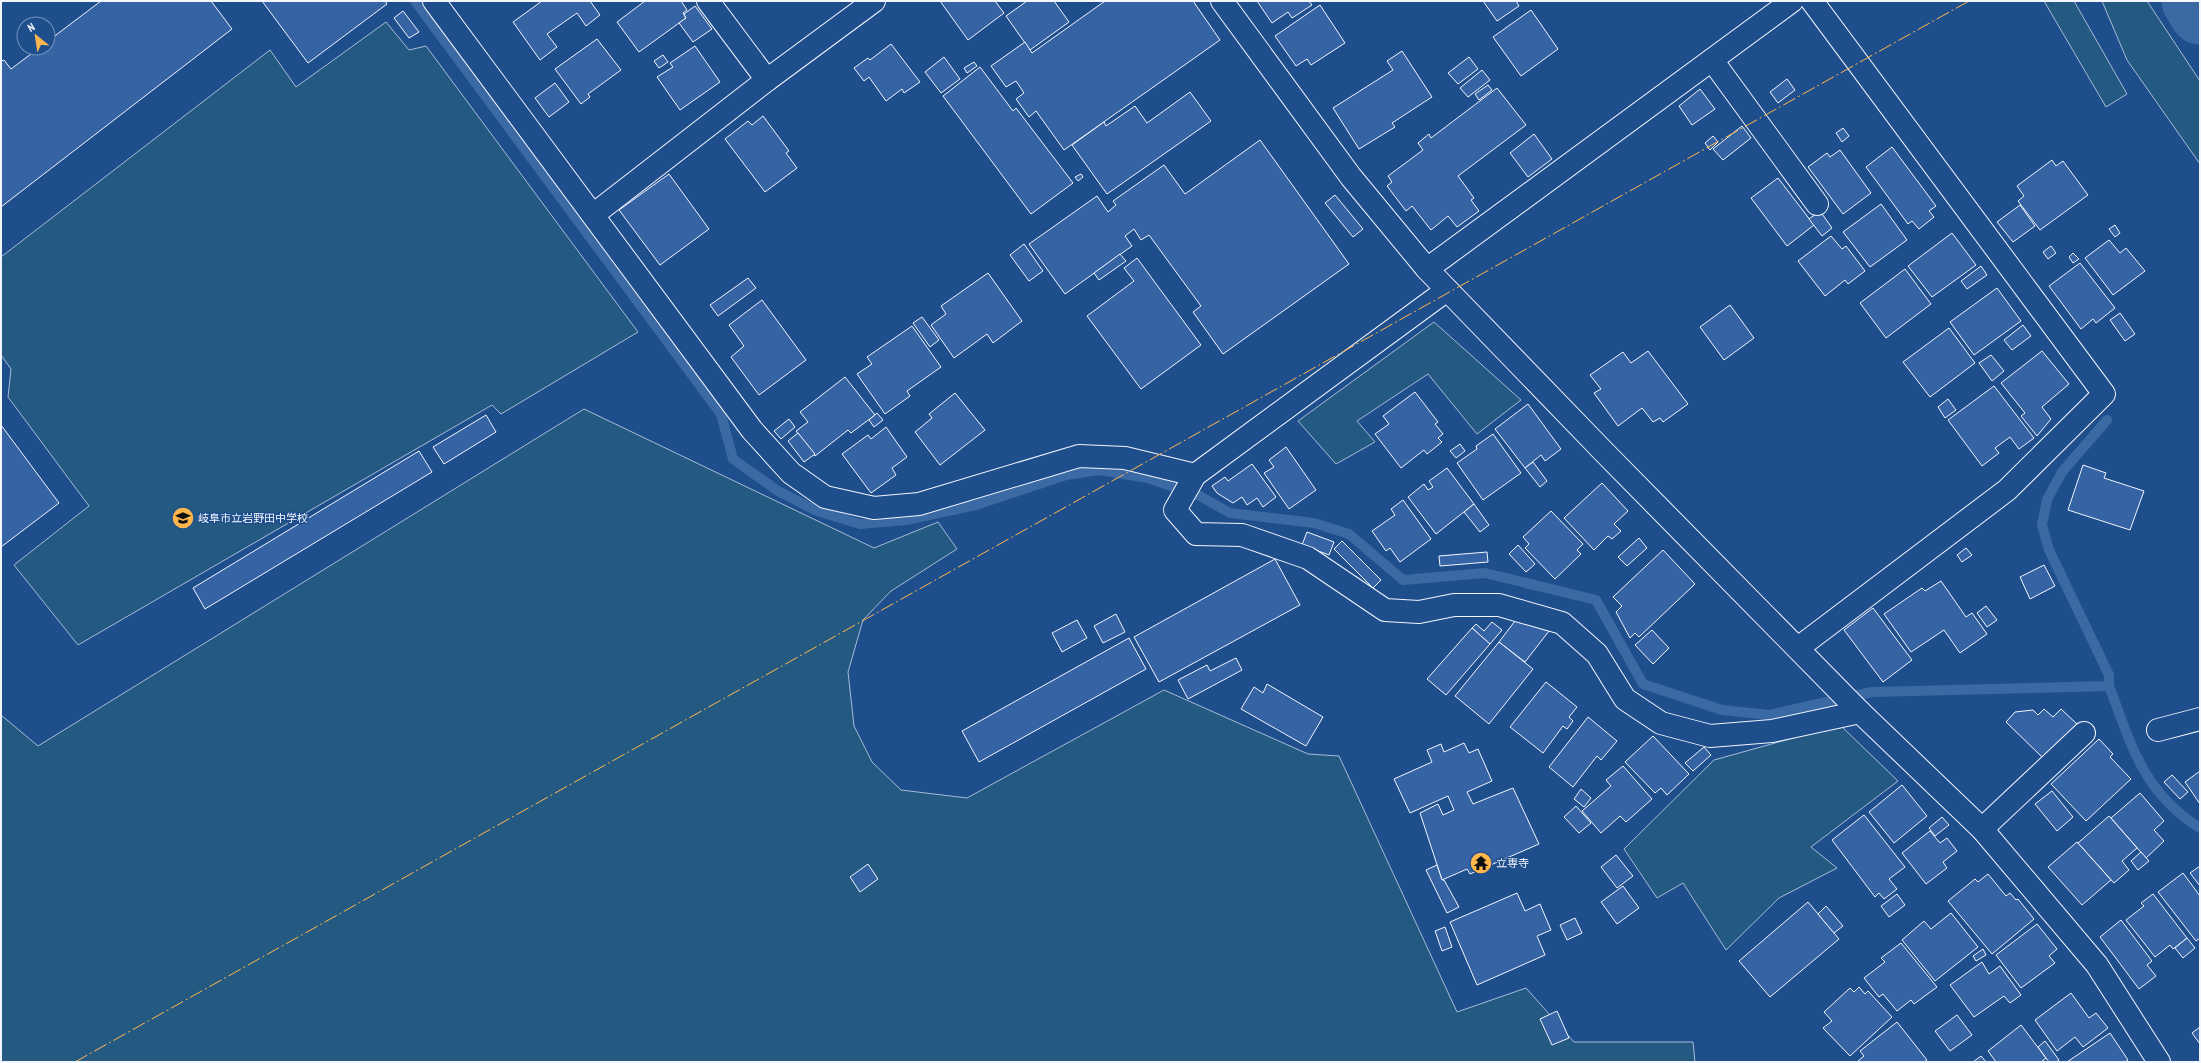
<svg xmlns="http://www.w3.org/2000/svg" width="2201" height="1063" viewBox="0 0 2201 1063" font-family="'PT Sans Narrow','Noto Sans JP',sans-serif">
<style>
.green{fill:#245a82;stroke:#a8bbd7}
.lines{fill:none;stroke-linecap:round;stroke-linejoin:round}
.stream{stroke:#3b69a3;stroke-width:10}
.river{stroke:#3b69a3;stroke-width:61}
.building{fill:#3563a3;stroke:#f2f6ff}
.minor-casing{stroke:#f2f6ff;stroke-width:24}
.minor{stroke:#1f4e8c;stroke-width:22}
.power{stroke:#ffb74d;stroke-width:1;stroke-dasharray:14 3 2 3;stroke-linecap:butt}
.labels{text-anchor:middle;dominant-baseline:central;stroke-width:3;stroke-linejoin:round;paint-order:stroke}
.poi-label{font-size:11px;fill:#f2f6ff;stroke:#1f4e8c;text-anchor:start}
</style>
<rect width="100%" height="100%" fill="#1f4e8c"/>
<!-- green -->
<g class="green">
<path d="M2044,1H2074L2127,94L2106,107Z"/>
<path d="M2102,1H2147L2200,81V164L2127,60Z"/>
<path d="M386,22L409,50L426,46L638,332L501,414L492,405L78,645L14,565L89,506L8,397L11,369L1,355V257L270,50L296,87Z"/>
<path d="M1434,322L1521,400L1477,434L1428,374L1357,421L1375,442L1336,464L1298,421Z"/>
<path d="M584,409L874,548L938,522L957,549L891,591L863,620L848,672L854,726L872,762L901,790L967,798L1164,690L1308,754L1339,756L1457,1012L1526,988L1574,1042H1693L1695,1062H1V715L38,746Z"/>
<path d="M1840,725L1898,781L1811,847L1837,868L1779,898L1726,950L1683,883L1657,898L1624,849L1714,760Z"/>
</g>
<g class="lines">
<!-- stream -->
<g class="stream">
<path d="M415,1L721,414L733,459L778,491L817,511L860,524L906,520L976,505L1066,475L1099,470L1148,478L1200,496L1230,513L1314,523L1349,534L1403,580L1485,573L1596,600L1643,684L1722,710L1769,715L1872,692L2109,686"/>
<path d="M2107,420L2062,472L2047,500L2042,525L2049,550L2109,675V686C2131,744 2143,793 2200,828"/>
</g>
<!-- river -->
<path class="river" d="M2192,1L2200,14"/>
</g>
<!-- building -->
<g class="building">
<path d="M101,1H211L232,29L1,207V61L4,60L11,69L39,48H48V41Z"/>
<path d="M262,1H385L387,4L308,63Z"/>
<path d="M542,1H590L600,15L586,26L577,13L547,34L557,47L540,60L513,22Z"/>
<path d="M645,1H681L687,10L683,13L686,18L639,52L617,22Z"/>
<path d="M940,1H995L1004,13L968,40Z"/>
<path d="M1027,1H1054L1069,22L1030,50L1006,16Z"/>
<path d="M1105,1H1193L1220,40L1064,150L1036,111L1029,117L1016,99L1024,93L1016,81L1006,87L991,66L1025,42L1032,53Z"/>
<path d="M1257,1H1309L1312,5L1292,18L1288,12L1272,23Z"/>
<path d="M1483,1H1516L1519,6L1497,21Z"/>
<path d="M1320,5L1345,43L1311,65L1307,59L1296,66L1275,36Z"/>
<path d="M695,6L712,29L693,42L679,23L686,18L684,14Z"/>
<path d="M1531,10L1558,49L1521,76L1493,37Z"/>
<path d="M403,11L419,32L409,38L394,18Z"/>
<path d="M597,39L621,70L588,94L590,97L581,104L555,69Z"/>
<path d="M891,44L920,82L904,93L902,89L886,101L869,77L864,81L854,68L868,58L870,60Z"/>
<path d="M695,46L720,82L680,110L657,77L673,67L670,63Z"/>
<path d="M1402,51L1432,97L1392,123L1395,127L1359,149L1333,108L1393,70L1387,61Z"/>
<path d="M663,55L668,62L659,68L654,61Z"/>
<path d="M944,57L960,79L941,93L925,72Z"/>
<path d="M1469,57L1478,69L1458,84L1448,73Z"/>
<path d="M974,62L977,66L967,73L964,68Z"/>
<path d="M980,67L1013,111L1016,108L1073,183L1031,214L943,96Z"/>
<path d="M1482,70L1490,80L1468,97L1460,88Z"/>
<path d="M1787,79L1795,90L1778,103L1770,92Z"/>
<path d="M555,83L569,102L549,117L535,98Z"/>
<path d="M1488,85L1492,90L1479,100L1475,94Z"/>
<path d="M1497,88L1526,125L1458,176L1474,198L1471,200L1479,211L1457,227L1448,216L1431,230L1412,206L1406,211L1387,186L1392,182L1388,176L1423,150L1418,143L1429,134L1431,138Z"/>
<path d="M1700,89L1715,109L1692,125L1679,106Z"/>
<path d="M1190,92L1211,121L1107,194L1072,145L1104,122L1106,126L1135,106L1147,123Z"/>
<path d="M763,116L789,151L786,153L797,168L765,192L725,139L748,121L752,125Z"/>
<path d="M1742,126L1751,138L1723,160L1713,149Z"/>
<path d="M1843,128L1849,136L1842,142L1836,133Z"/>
<path d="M1534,134L1552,159L1528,177L1510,153Z"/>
<path d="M1713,136L1718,142L1710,150L1705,143Z"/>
<path d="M1260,140L1349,264L1223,354L1193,312L1201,306L1149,235L1141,240L1134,229L1125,236L1132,246L1065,294L1029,244L1097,196L1108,212L1116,205L1113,201L1164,165L1185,194Z"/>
<path d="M1892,147L1936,206L1929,211L1934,217L1919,229L1912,221L1908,224L1866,167Z"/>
<path d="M1840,150L1871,193L1843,214L1808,167L1827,153L1830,157Z"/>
<path d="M2052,160L2056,166L2063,161L2088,195L2040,230L2018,201L2024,196L2017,186Z"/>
<path d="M669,174L709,229L660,265L619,210Z"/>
<path d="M1081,174L1083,177L1078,181L1075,177Z"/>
<path d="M1778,178L1814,225L1787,246L1751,198Z"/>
<path d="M1335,195L1363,229L1353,237L1325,203Z"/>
<path d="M1881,204L1907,240L1870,267L1843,232Z"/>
<path d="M2020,205L2035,226L2013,242L1997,222Z"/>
<path d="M1820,211L1832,228L1822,236L1809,219Z"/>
<path d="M2115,225L2120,233L2115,237L2109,229Z"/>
<path d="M1952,233L1976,265L1932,297L1908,266Z"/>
<path d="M1831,236L1842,249L1846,246L1865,271L1848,284L1845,280L1825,296L1798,261Z"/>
<path d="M2109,240L2120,253L2126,248L2145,271L2113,295L2085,258Z"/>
<path d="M1024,244L1043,271L1029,281L1010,255Z"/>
<path d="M2051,246L2056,253L2048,259L2043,252Z"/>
<path d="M2073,253L2079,259L2073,263L2069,257Z"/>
<path d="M1120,254L1126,261L1099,280L1094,273Z"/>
<path d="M1137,258L1201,345L1141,389L1087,316L1134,281L1124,268Z"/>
<path d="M2080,263L2115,308L2096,323L2093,319L2081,329L2049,286Z"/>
<path d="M1981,266L1987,275L1967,289L1961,281Z"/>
<path d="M1905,269L1931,304L1886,338L1860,303Z"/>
<path d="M988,273L1022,321L993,343L987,334L954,358L931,325L946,314L941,306Z"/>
<path d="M748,278L756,288L718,316L710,305Z"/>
<path d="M1997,288L2021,321L1974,355L1950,322Z"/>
<path d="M762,300L806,360L759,395L731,357L744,346L729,325Z"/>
<path d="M1730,305L1754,338L1724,360L1700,327Z"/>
<path d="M2120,313L2135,334L2125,341L2110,320Z"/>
<path d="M922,317L939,340L930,347L913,323Z"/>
<path d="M2023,325L2031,336L2012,350L2004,340Z"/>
<path d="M912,326L941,367L907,391L910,396L885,414L857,374L872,364L867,357Z"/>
<path d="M1949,328L1975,363L1930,397L1903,362Z"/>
<path d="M1648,351L1688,404L1663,422L1660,418L1653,422L1642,408L1618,426L1594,393L1601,389L1590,375L1623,352L1631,363Z"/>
<path d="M2042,351L2069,384L2042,407L2051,419L2037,436L2021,416L2025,413L2001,383Z"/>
<path d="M1991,355L2004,371L1992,381L1979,363Z"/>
<path d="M845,377L875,415L851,433L848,430L815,456L796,431L808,422L800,412Z"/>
<path d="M1994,386L2034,438L2019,449L2010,437L1995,448L1999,453L1982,466L1948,420Z"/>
<path d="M1415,392L1438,422L1435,424L1443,434L1438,438L1442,442L1427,454L1424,450L1401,468L1375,434L1389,424L1383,416Z"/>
<path d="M955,393L985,430L940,465L915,432L932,418L929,414Z"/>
<path d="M1948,399L1956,410L1945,418L1938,407Z"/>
<path d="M1528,404L1561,449L1545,461L1541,455L1525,468L1495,429Z"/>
<path d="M877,413L883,420L874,427L869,420Z"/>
<path d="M486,415L496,432L444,464L433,447Z"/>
<path d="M789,419L795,427L781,439L774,431Z"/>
<path d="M1,425L59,503L1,547Z"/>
<path d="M886,427L907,457L892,468L896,475L871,493L842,454L868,435L871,439Z"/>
<path d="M798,433L815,454L804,462L788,441Z"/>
<path d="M1493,434L1521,473L1483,500L1457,463L1477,449L1476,446Z"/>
<path d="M1460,444L1465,451L1456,458L1450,451Z"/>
<path d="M1286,447L1316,490L1289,509L1264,473L1274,467L1269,460Z"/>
<path d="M419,451L432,472L205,609L193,588Z"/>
<path d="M1533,462L1547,481L1540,487L1525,468Z"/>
<path d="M1252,464L1276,497L1263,507L1257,498L1247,505L1242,497L1233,503L1217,493L1212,486L1225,477L1228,481Z"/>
<path d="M2083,465L2106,473L2104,478L2144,491L2130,530L2068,510Z"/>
<path d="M1447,468L1474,504L1436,534L1408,497L1424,484L1428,490L1433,487L1429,481Z"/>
<path d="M1602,483L1628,511L1614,524L1621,531L1612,539L1608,536L1594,550L1564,518Z"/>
<path d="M1403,500L1431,539L1400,562L1390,548L1386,551L1372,531L1395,515L1391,509Z"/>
<path d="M1474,504L1489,525L1480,532L1464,512Z"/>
<path d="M1551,511L1583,544L1577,550L1581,554L1555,579L1525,548L1529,544L1523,537Z"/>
<path d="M1307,532L1334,542L1329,555L1302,545Z"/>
<path d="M1639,538L1647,548L1627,566L1618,557Z"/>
<path d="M1342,541L1381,580L1373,588L1334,549Z"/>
<path d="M1518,545L1535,564L1526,572L1509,554Z"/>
<path d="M1966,548L1972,555L1962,562L1957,555Z"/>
<path d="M1663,550L1695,584L1639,637L1635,633L1630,638L1616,612L1622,606L1613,597Z"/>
<path d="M1487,552L1488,562L1440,566L1439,556Z"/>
<path d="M1275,559L1300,605L1159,682L1134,637Z"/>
<path d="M2044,565L2055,586L2030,599L2020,577Z"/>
<path d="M1941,581L1966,617L1972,613L1987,634L1960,653L1944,630L1911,652L1884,614L1922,588L1925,591Z"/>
<path d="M1986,606L1997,620L1987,627L1977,613Z"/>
<path d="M1873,608L1912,660L1883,682L1844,630Z"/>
<path d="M1116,614L1125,632L1103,643L1094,626Z"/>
<path d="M1077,620L1087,638L1062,652L1052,633Z"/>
<path d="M1515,621L1549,631L1525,662L1499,642Z"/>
<path d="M1492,622L1502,630L1490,644L1472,628L1476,624L1484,631Z"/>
<path d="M1472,628L1490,644L1446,695L1427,679Z"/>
<path d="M1652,630L1669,648L1653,664L1635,645Z"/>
<path d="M1129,638L1146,669L979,762L962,731Z"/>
<path d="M1499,642L1533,669L1489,724L1455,696Z"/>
<path d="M1236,658L1242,670L1188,699L1178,680L1207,665L1210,671Z"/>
<path d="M1546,682L1577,707L1569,717L1573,721L1567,729L1563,726L1543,753L1510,727Z"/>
<path d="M1267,684L1323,717L1306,746L1241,709L1254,687L1263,693Z"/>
<path d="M2044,709L2053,717L2061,709L2078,725L2043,758L2006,722L2015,712L2033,710L2038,715Z"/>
<path d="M1588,717L1617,741L1601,760L1597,756L1573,787L1549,767Z"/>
<path d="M1653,736L1689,774L1667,795L1661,788L1655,793L1625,762Z"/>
<path d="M2099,739L2113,754L2110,757L2131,779L2086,821L2051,784Z"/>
<path d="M1464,743L1469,753L1478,749L1492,781L1467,792L1473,804L1513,788L1539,844L1470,874L1467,869L1442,880L1420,813L1438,804L1443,815L1454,810L1448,796L1410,813L1394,779L1432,762L1427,750L1441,744L1444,752Z"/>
<path d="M1704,747L1711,755L1693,771L1685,763Z"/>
<path d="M1623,766L1652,799L1626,822L1620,816L1601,833L1582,811L1611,786L1606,780Z"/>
<path d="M2200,771V804L2185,782Z"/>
<path d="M2172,775L2188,792L2180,799L2164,782Z"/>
<path d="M1902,785L1927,816L1894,843L1869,812Z"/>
<path d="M1581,789L1591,798L1584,807L1574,799Z"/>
<path d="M2052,791L2073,817L2057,831L2035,804Z"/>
<path d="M2140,793L2164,821L2154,830L2164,841L2146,858L2111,818Z"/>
<path d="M1576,806L1591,823L1579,833L1564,817Z"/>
<path d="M1864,815L1905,867L1889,879L1897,889L1884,899L1879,893L1875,897L1832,840Z"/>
<path d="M2109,816L2137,848L2122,861L2129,870L2114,883L2078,843Z"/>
<path d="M1942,817L1949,825L1935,836L1929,828Z"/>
<path d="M1930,831L1940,843L1947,838L1957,851L1943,862L1947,868L1926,884L1902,853Z"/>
<path d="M2077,842L2111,880L2082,905L2048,867Z"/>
<path d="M2141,852L2149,861L2138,870L2131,861Z"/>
<path d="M1616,855L1633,876L1617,888L1601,867Z"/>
<path d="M868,864L878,879L860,892L850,877Z"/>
<path d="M1437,865L1442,880H1444L1459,907L1447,913L1426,870Z"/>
<path d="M2200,866V886L2190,873Z"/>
<path d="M2183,873L2200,896V938L2196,941L2158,892Z"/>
<path d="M1988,874L2006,896L2010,893L2016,900L2018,899L2034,919L1992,954L1948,901L1975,879L1978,882Z"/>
<path d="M1623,886L1639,908L1617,924L1601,902Z"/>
<path d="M1517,893L1525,911L1540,904L1551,930L1537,936L1545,955L1477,985L1450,922Z"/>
<path d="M1897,894L1905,905L1889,917L1881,906Z"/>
<path d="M2153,894L2187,938L2173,949L2170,945L2155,957L2126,920L2144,906L2141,903Z"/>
<path d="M1808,902L1839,939L1770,997L1739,961Z"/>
<path d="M1826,906L1843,926L1834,933L1818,914Z"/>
<path d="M1951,913L1978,947L1935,981L1902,940L1924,921L1931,929Z"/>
<path d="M1575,918L1582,933L1567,940L1560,925Z"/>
<path d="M2121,920L2152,961L2147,965L2156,976L2139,989L2100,937Z"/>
<path d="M2037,924L2057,949L2049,956L2055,963L2021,988L1996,955Z"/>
<path d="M1445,927L1452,947L1442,951L1435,931Z"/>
<path d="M2187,938L2195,948L2183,958L2175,948Z"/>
<path d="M1901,943L1937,987L1914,1004L1911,1000L1897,1011L1883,994L1879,997L1864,978L1885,962L1881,958Z"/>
<path d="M1983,949L1986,955L1976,961L1973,956Z"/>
<path d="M1982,962L1989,974L2000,966L2021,995L2010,1003L2004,996L1974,1017L1950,985Z"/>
<path d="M1859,987L1865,994L1868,991L1892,1017L1850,1056L1823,1028L1832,1021L1824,1012L1850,988L1854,992Z"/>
<path d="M2071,993L2089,1018L2096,1013L2108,1028L2083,1047L2075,1037L2057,1051L2035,1020Z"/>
<path d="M1557,1011L1569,1038L1552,1045L1540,1019Z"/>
<path d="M1957,1015L1972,1035L1950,1051L1935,1031Z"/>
<path d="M1897,1022L1927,1060L1924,1062H1857L1864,1056L1860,1051Z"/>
<path d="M2021,1025L2046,1058L2041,1062H1996L1988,1051Z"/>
<path d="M2200,1027V1044L2192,1033Z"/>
<path d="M2110,1033L2128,1060L2125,1062H2067Z"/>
<path d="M2045,1041L2059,1060L2056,1062H2049L2038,1047Z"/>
<path d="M1981,1056L1986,1062H1973Z"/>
</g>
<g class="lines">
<!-- minor casing -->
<g class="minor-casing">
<g id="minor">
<path d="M434,1L752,430L791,473L825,497L874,508L919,504L1079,456L1125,458L1195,475"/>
<path d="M708,1L767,80"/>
<path d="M1222,1L1351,177L1427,269L1604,452L1860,712L1982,829L2097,965L2159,1062"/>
<path d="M1712,60L1817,204"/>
<path d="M593,215L767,80L874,1"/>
<path d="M1427,269L1792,1"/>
<path d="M1447,290L1195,475L1175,510L1196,534L1242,535L1308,558L1385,610L1419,612L1454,605H1499L1562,623L1597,654L1625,699L1661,723L1710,736L1772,731L1860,712"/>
<path d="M1798,648L2007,490L2104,394L1812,1"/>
<path d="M2158,730L2200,719"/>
<path d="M1982,829L2084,733"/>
</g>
</g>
<!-- minor -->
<use href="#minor" class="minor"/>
<!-- power -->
<path class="power" d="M75,1062L1969,1"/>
</g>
<!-- icons -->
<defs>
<g id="school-disc" transform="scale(1.15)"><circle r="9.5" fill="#ffb74d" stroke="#1f4e8c"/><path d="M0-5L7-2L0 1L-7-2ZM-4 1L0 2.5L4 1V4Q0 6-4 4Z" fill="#111"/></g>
<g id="temple-disc" transform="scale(1.15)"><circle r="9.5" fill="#ffb74d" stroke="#1f4e8c"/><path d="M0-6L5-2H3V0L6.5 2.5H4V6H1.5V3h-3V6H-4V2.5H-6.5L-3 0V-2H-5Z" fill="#111"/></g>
</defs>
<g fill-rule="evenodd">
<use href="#school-disc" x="183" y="518"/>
<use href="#temple-disc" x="1481" y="863"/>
</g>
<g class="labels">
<!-- poi labels -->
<g class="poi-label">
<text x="198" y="518">岐阜市立岩野田中学校</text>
<text x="1496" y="863">立専寺</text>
</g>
</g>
<!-- border -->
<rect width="2201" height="1063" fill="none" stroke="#f2f6ff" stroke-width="4"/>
<!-- north arrow -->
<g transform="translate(36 36) rotate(330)"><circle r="19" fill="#1f4e8c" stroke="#7391ba"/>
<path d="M0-3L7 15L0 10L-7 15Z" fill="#ffb74d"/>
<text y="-6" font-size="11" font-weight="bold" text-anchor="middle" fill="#f2f6ff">N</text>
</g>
</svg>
